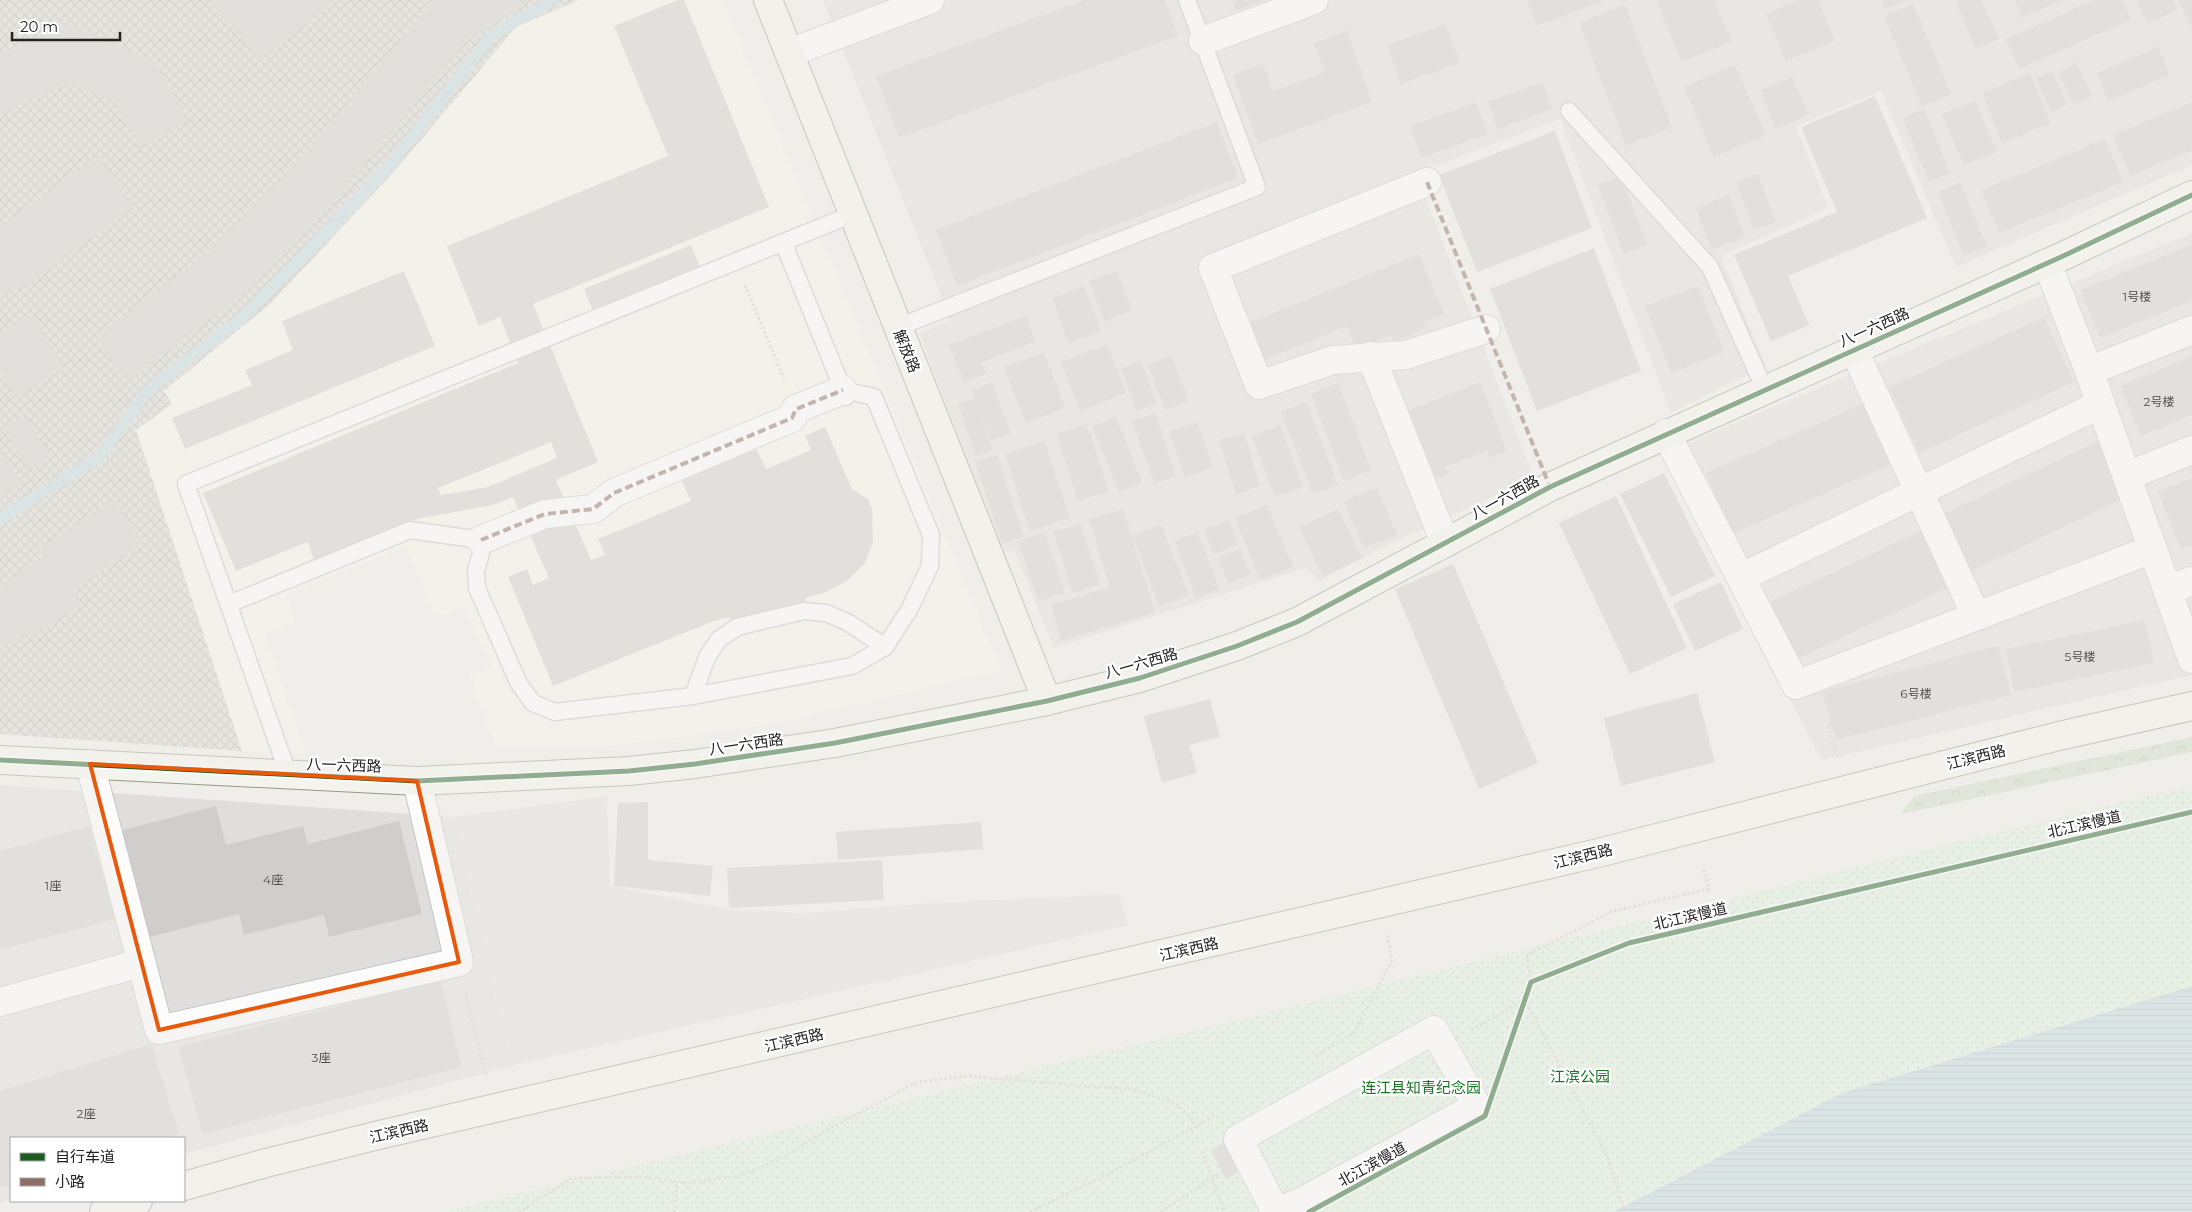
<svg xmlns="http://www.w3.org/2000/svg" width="2192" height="1212" viewBox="0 0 2192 1212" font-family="Montserrat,'Noto Sans SC',sans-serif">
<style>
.residential{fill:#dfdedc}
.education{fill:#f7f6e9}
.construction{fill:url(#construction-cross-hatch)}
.forest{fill:url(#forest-crowns)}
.park{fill:url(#park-dots)}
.parking{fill:#e0dfde}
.water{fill:url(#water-rules)}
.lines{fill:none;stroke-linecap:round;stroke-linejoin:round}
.stream{stroke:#c2d8de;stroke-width:11}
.building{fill:#d0cecc;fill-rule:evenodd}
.lane-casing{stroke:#c6c5c3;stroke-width:19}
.street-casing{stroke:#c6c5c3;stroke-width:30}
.secondary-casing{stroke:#969884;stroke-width:30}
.path{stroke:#d6cccb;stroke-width:3;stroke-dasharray:2.5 2.5;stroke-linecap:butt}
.lane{stroke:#fdfcfc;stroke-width:16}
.street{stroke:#fdfcfc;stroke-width:28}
.secondary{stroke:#f3f4ee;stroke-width:28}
.quiet{stroke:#8d6e63;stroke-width:4;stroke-dasharray:8 4;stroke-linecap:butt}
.cycleway-casing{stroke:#fff;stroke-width:8}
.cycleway{stroke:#1b5e20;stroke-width:5}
.marked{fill:none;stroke:#e8590c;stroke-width:4;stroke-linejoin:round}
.labels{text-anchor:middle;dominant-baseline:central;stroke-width:4.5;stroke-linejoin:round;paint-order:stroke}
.number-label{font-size:12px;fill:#4e4d4c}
.street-label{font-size:15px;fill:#222;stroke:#fff}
.park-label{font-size:15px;fill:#187723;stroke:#fff}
</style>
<defs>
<pattern id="construction-cross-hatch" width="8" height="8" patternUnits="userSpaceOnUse" patternTransform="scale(1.25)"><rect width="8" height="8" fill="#d8d7ce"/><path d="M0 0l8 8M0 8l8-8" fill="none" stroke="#b9b8b1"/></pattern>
<pattern id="forest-crowns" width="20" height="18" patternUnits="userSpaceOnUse" patternTransform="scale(1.25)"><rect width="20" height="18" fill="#ccdbc3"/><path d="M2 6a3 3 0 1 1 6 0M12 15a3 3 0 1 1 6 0" fill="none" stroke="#afbca7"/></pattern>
<pattern id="park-dots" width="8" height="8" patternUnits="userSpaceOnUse" patternTransform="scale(1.25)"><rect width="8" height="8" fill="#ddf2dd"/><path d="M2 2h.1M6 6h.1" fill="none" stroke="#bdcfbd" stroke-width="1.8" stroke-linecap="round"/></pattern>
<pattern id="water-rules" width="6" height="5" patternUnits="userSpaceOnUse" patternTransform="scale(1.25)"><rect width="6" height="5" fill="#c2d8de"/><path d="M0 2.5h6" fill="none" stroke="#a6b9be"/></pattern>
</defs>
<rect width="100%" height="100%" fill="#f0eeeb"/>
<!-- residential -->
<g class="residential">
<path d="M823,0H2192V165L1956,267L1881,91L1796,126L1828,208L1721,256L1765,365L1671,413L1560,119L1416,173L1534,478L1409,535L1319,581L1306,568L1054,648L1014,550L1002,553L919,333L951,320Z"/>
<path d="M2192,233V675L1822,760L1660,454Z"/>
<path d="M0,785L454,817L511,1066L184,1154V1138H11V1200L0,1203Z"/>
</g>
<!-- education -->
<path class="education" d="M579,0H722L1001,671L768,725L599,747L496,748L470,676L492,668L465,606L436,617L406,546L285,595L295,621L264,634L306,753L242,751L136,430L172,405L164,392L270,304L394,172L516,27Z"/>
<!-- construction -->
<path class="construction" d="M0,0H579L516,27L394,172L270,304L164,391L172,404L136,430L242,751L0,734Z"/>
<!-- forest -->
<path class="forest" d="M2192,737V752L1901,814L1914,796Z"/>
<!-- park -->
<path class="park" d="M2192,788V986L1842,1093L1613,1212H443L1320,1000L2154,794Z"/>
<!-- parking -->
<path class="parking" d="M607,796L610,886L729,909L806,913L916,904L1119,894L1128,925L511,1066L454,817Z"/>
<!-- water -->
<path class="water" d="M2192,986V1212H1613L1842,1093Z"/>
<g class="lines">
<!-- stream -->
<path class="stream" d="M0,519L100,456L147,391L248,313L389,166L491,36L553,0"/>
</g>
<!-- building -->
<g class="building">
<path d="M209,0H336L260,61Z"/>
<path d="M434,0H530L468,40L337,198L244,293L127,382L95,338L209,251L298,162Z"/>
<path d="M678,0H684L769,207L533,304L598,462L556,480L591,560L605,555L598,539L691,501L682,481L698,469L738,453L757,450L766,469L811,450L805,436L825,427L852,489L868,499L872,509L873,542L865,563L848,580L824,593L805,598L810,616L734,635L729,617L714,621L553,686L508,577L527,569L533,585L549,578L513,497L493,505L417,519L314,561L308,542L236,571L203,493L518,363L500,317L479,326L447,246L668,156L614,26ZM551,442L557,458L488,487L441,495L438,488Z"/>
<path d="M1084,0H1165L1178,36L899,138L876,76Z"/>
<path d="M1232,0H1265L1236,11Z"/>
<path d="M1527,0H1604L1537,26Z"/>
<path d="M1656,0H1714L1732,41L1682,62Z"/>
<path d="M1799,0H1818L1835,41L1786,61L1766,14Z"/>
<path d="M1881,0H1907L1885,9Z"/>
<path d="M1962,0H1981L1999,39L1976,49L1956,3Z"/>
<path d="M2015,0H2064L2022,17Z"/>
<path d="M2095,0H2122L2131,20L2019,69L2006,39Z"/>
<path d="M2137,0H2173L2178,10L2147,23Z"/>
<path d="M2179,0H2192V29Z"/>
<path d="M1913,4L1951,94L1922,106L1884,16Z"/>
<path d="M1625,5L1672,128L1626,145L1579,23Z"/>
<path d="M67,24L156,62L188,121L139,148L114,101L67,84L0,113V54Z"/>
<path d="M1445,24L1460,63L1401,84L1387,45Z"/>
<path d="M1347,31L1372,102L1258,144L1233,75L1263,64L1273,91L1325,72L1314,43Z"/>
<path d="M2158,47L2170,75L2108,101L2097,73Z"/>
<path d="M2077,63L2092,96L2073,104L2059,72Z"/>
<path d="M1735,65L1766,135L1714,157L1684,87Z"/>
<path d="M2052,71L2067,105L2051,112L2036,78Z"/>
<path d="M2030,73L2051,123L2002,143L1982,93Z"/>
<path d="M1792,77L1809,115L1776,129L1760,90Z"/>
<path d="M1542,82L1552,109L1498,129L1488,102Z"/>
<path d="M1875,96L1927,218L1788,276L1809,325L1771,341L1734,255L1837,212L1801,127Z"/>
<path d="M1975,101L1997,152L1964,165L1942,114Z"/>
<path d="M1476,102L1488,134L1421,158L1410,126Z"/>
<path d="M2192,102V150L2130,176L2113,135Z"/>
<path d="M1924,109L1950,173L1929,182L1902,117Z"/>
<path d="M1217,122L1238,178L957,286L936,230Z"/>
<path d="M1555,131L1592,228L1477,272L1439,175Z"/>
<path d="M2105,139L2123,182L1999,233L1981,190Z"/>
<path d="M98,156L135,206L32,282L0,295V227Z"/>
<path d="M1758,174L1776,222L1754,230L1736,183Z"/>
<path d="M1621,176L1647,245L1624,254L1598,185Z"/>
<path d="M1960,182L1987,247L1964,256L1938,192Z"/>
<path d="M1729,195L1745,237L1712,250L1696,208Z"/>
<path d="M691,245L707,283L600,327L584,289Z"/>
<path d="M2192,245V301L2100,338L2080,290Z"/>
<path d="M1594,248L1641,371L1537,411L1490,289Z"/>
<path d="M1419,254L1444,314L1424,323L1426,328L1394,342L1391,335L1356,349L1347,326L1261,361L1246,324Z"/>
<path d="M404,271L435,346L185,449L172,418L252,385L245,370L293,350L282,321Z"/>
<path d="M1117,271L1132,311L1104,321L1089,281Z"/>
<path d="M1084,286L1101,331L1069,344L1052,298Z"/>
<path d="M1698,286L1724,352L1671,373L1645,306Z"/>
<path d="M32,315L64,369L15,397L0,371V334Z"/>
<path d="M1026,316L1036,341L981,363L986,374L964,382L949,345Z"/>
<path d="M2044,317L2074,382L1919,453L1889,387Z"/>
<path d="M1107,344L1126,393L1080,411L1061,362Z"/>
<path d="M1044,352L1065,408L1026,423L1004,367Z"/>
<path d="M1171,356L1189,401L1165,410L1148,365Z"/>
<path d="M2192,356V415L2141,436L2120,386Z"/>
<path d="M1141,361L1157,404L1137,411L1121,368Z"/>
<path d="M992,382L1011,434L991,440L972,390Z"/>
<path d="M1480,382L1507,451L1490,457L1487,451L1445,467L1448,474L1431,480L1404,412Z"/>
<path d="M1338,383L1371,470L1344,481L1311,394Z"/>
<path d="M975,398L993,450L976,456L958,404Z"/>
<path d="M1306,402L1338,485L1313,494L1281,412Z"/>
<path d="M1867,402L1894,463L1732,534L1706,473Z"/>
<path d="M24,413L50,456L29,470L3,427Z"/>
<path d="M1155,413L1176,476L1155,484L1132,421Z"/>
<path d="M1116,417L1142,483L1119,492L1092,426Z"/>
<path d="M1197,422L1213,467L1185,477L1169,431Z"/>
<path d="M1087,424L1109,491L1078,501L1057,434Z"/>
<path d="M1280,425L1303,487L1275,497L1252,436Z"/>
<path d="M1244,433L1260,486L1236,494L1219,440Z"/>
<path d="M1045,441L1070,518L1030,531L1005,454Z"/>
<path d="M2098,441L2125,498L1971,571L1944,514Z"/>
<path d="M0,448L21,484L0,496Z"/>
<path d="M997,455L1024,537L1002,544L975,462Z"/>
<path d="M1664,473L1715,576L1671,597L1620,494Z"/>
<path d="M2192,478V545L2181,549L2158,491Z"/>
<path d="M1377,488L1397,535L1364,548L1344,501Z"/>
<path d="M1616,496L1687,648L1630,674L1559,523Z"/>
<path d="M113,499L143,543L72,591L81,604L31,638L27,633L0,651V587L43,557L38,550Z"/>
<path d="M1267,505L1293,567L1260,580L1235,518Z"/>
<path d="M1123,509L1155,612L1062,641L1051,605L1110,587L1089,519Z"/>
<path d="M1338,509L1362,558L1323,576L1299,527Z"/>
<path d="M1229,520L1238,545L1213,554L1204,529Z"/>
<path d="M1080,524L1100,584L1073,593L1053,532Z"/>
<path d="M1161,525L1189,596L1159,606L1133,536Z"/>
<path d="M1920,531L1947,588L1797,659L1770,602Z"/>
<path d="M1197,532L1220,589L1196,598L1174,541Z"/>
<path d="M1045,533L1065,593L1038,601L1018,541Z"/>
<path d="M1240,549L1251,575L1228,583L1218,557Z"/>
<path d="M1453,564L1538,763L1479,789L1395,589Z"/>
<path d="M1721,582L1743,629L1695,651L1673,604Z"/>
<path d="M2145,620L2154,663L2014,692L2006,649Z"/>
<path d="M1998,646L2011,695L1836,740L1822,691Z"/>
<path d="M1697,693L1715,762L1621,786L1604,718Z"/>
<path d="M1210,699L1220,737L1189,745L1197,773L1162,783L1144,716Z"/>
<path d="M648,802V860L713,866L710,896L614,886L618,803Z"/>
<path d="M216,806L226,845L303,826L308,844L399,821L422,914L329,937L324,915L244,935L239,914L146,938L119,831Z"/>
<path d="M981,822L983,849L838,860L836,832Z"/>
<path d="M89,826L115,919L0,950V851Z"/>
<path d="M882,860L884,900L729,908L727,868Z"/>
<path d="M440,980L462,1067L202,1134L179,1047Z"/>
<path d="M151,1044L179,1134L166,1138H11V1187L0,1186V1091Z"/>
<path d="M1238,1135L1254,1163L1226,1179L1210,1150Z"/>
</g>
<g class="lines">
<!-- lane casing -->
<g class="lane-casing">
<g id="lane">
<path d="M1569,111L1710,267L1765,390"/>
<path d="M783,242L846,397"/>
<path d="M898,327L1257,187L1187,0"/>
<path d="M229,604L410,530L481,540V554L476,570L477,588L519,684L533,703L555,712L693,696L852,666L885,647L909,610L930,566L931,535L874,397L843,390"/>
<path d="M693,696L707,657L719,639L737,627L804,611L826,613L849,623L885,647"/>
<path d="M289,776L186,484L853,214"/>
</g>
</g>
<!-- street casing -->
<g class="street-casing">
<g id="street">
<path d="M1203,41L1314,0"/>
<path d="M789,53L930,0"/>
<path d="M1427,182L1213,268L1259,385L1333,360L1406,355L1486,329"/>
<path d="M2047,263L2089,371L2192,659"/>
<path d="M1854,350L1976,616"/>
<path d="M1371,356L1445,543"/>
<path d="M2089,371L2192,330"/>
<path d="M1666,433L1796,685L2153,549"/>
<path d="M2127,476L2192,450"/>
<path d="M481,540L545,514L593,509L614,493L792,418L796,409L843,390"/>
<path d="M1742,577L2101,404"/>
<path d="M2167,590L2192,581"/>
<path d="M90,764L159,1030L459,962L417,781"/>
<path d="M0,1002L141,963"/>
<path d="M1434,1030L1477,1106L1303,1201L1276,1212L1238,1139Z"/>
</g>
</g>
<!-- secondary casing -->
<g class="secondary-casing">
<g id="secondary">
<path d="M768,0L1047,701"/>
<path d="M0,760L417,781L629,771L695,764L835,743L1047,701L1140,678L1237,646L1297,622L1550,487L2061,257L2192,195"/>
<path d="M184,1186L266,1163L379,1135L1594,854L2059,736L2192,706"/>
<path d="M104,1212L138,1201"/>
</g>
</g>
<!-- path -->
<g class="path">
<path d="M745,285L784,379"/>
<path d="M1831,724H1828L1838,758"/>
<path d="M1531,982L1527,955L1613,911L1709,889L1703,867"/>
<path d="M466,994L486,1076"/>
<path d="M1471,1030L1525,1000L1606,1153L1625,1212"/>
<path d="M1315,1056L1354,1033L1392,960L1387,935"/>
<path d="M1207,1149L1202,1152L1225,1212"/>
<path d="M519,1212L572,1178L643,1177L687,1183L739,1176L784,1157L823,1132L918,1082L968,1076L1136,1090L1178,1105L1198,1126"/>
<path d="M674,1212L677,1181"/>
<path d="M1030,1212L1110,1173L1213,1117"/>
<path d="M1161,1212L1220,1173"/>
</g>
<!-- lane -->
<use href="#lane" class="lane"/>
<!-- street -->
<use href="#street" class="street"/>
<!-- secondary -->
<use href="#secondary" class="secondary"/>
<!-- quiet -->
<g class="quiet">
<path d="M1427,182L1550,487"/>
<path d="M481,540L545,514L593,509L614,493L792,418L796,409L843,390"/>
</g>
<!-- cycleway casing -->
<g class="cycleway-casing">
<g id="cycleway">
<path d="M0,760L417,781L629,771L695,764L835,743L1047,701L1140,678L1237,646L1297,622L1550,487L2061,257L2192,195"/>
<path d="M1309,1212L1485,1116L1531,982L1629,943L2192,812"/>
</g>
</g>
<!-- cycleway -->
<use href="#cycleway" class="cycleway"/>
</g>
<!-- marked area -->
<path d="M0 0H2192V1212H0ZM90,764L417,781L459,962L159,1030Z" fill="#f0eeeb" fill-opacity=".55" fill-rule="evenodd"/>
<path class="marked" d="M90,764L417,781L459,962L159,1030Z"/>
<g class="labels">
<!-- number labels -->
<g class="number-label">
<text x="2137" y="296">1号楼</text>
<text x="2159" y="401">2号楼</text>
<text x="2080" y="656">5号楼</text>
<text x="1916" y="693">6号楼</text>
<text x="273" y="879">4座</text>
<text x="53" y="885">1座</text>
<text x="321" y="1057">3座</text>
<text x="86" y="1113">2座</text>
</g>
<!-- street labels -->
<g class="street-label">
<text transform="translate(1874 327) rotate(-24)">八一六西路</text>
<text transform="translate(907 351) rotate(68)">解放路</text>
<text transform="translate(1505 497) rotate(-29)">八一六西路</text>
<text transform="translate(1141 663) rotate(-16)">八一六西路</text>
<text transform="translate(746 744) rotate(-8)">八一六西路</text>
<text transform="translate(1976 757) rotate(-14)">江滨西路</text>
<text transform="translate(344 765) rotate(2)">八一六西路</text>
<text transform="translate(2084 824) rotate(-13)">北江滨慢道</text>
<text transform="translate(1583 856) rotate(-14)">江滨西路</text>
<text transform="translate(1690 916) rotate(-13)">北江滨慢道</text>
<text transform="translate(1189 949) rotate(-13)">江滨西路</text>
<text transform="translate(794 1040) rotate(-13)">江滨西路</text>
<text transform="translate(399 1131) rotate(-13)">江滨西路</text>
<text transform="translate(1372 1164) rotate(-29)">北江滨慢道</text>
</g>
<!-- park labels -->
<g class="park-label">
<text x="1580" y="1076">江滨公园</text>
<text x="1421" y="1087">连江县知青纪念园</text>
</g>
</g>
<!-- legend -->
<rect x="10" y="1137" width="175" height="65" fill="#ffffff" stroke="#a7a7a7"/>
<rect x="20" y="1153" width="25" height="8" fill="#1b5e20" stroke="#a7a7a7"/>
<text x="55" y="1162" font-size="15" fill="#222222">自行车道</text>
<rect x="20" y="1178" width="25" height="8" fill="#8d6e63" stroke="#a7a7a7"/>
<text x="55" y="1187" font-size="15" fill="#222222">小路</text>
<!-- scale -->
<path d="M12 32v8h108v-8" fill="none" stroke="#222222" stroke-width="2.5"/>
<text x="20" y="32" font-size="15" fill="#222222" stroke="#ffffff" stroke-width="4" paint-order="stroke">20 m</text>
</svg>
